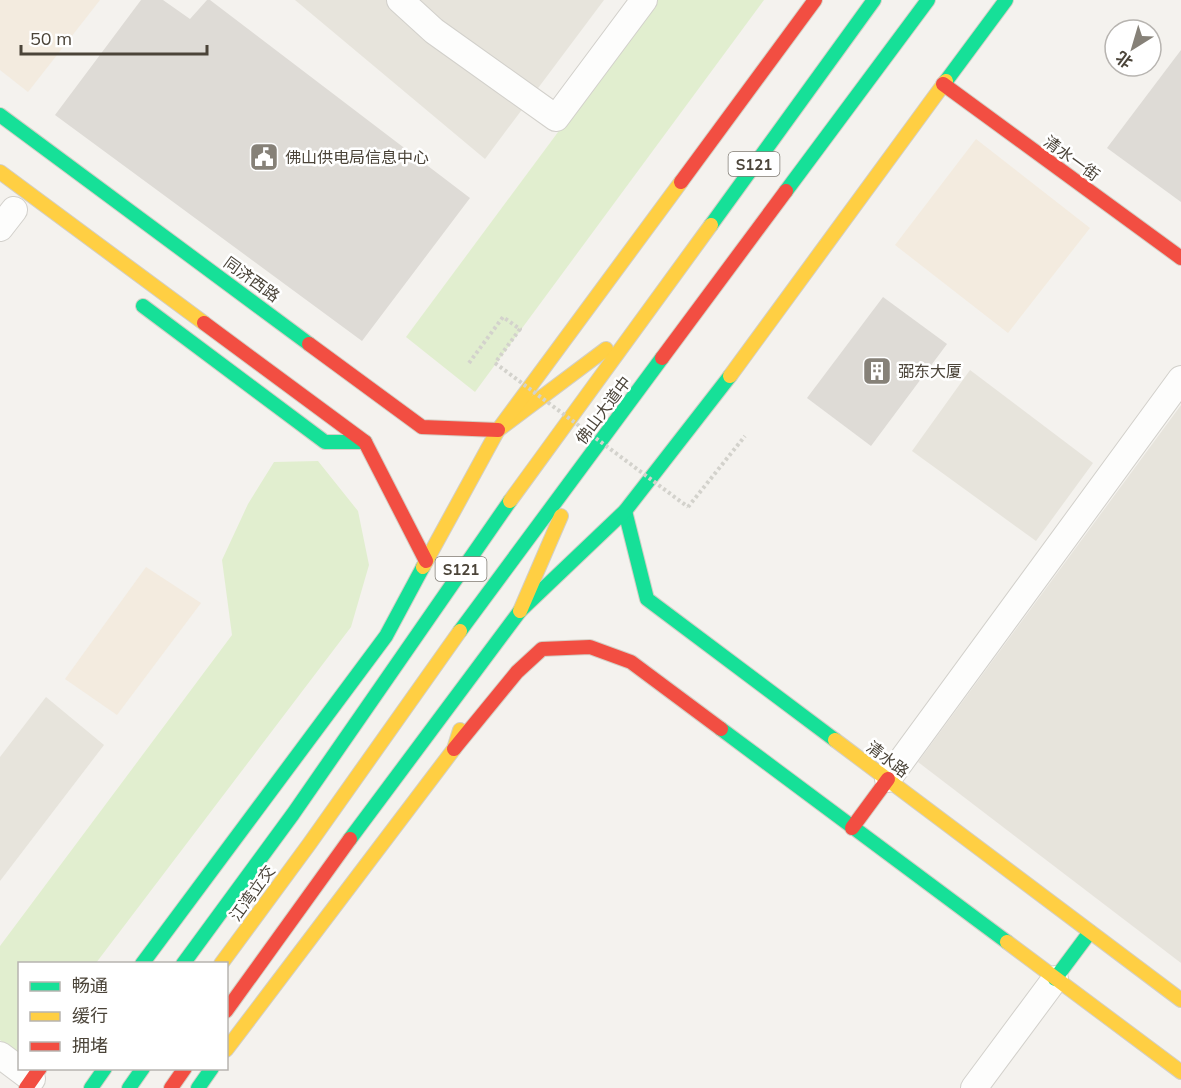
<svg xmlns="http://www.w3.org/2000/svg" width="1181" height="1088" viewBox="0 0 1181 1088" font-family="Mulish,'Noto Sans SC',sans-serif">
<style>
.residential{fill:#e7e4dc}
.commercial{fill:#f3ebdf}
.green{fill:#e1eecf}
.building{fill:#dedbd6}
.lines{fill:none;stroke-linecap:round;stroke-linejoin:round}
.street-casing{stroke:#d2d0cb;stroke-width:28}
.fast-casing{stroke:#d3cfc5;stroke-width:16}
.slow-casing{stroke:#d3cfc5;stroke-width:16}
.jam-casing{stroke:#d3cfc5;stroke-width:16}
.path{stroke:#d3d2cc;stroke-width:4;stroke-dasharray:3 3;stroke-linecap:butt}
.street{stroke:#fdfdfc;stroke-width:26}
.fast{stroke:#16e098;stroke-width:14}
.slow{stroke:#ffcf43;stroke-width:14}
.jam{stroke:#f24e42;stroke-width:14}
.path-bridge{stroke:#d3d2cc;stroke-width:4;stroke-dasharray:3 3;stroke-linecap:butt}
.labels{text-anchor:middle;dominant-baseline:central;stroke-width:5;stroke-linejoin:round;paint-order:stroke}
.shield{fill:#fff;stroke:#817c74;stroke-width:1.5}
.shield-label{font-size:15px;font-weight:bold;fill:#4b4439}
.poi-label{font-size:16px;fill:#4b4439;stroke:#fff;text-anchor:start}
.street-label{font-size:16px;fill:#4b4439;stroke:#fff}
</style>
<rect width="100%" height="100%" fill="#f4f2ee"/>
<!-- residential -->
<g class="residential">
<path d="M295,0H604L485,159Z"/>
<path d="M970,370L1093,463L1036,541L912,451Z"/>
<path d="M1181,405V963L918,762Z"/>
<path d="M46,697L104,745L0,881V757Z"/>
</g>
<!-- commercial -->
<g class="commercial">
<path d="M0,0H100L28,92L0,70Z"/>
<path d="M976,139L1090,228L1008,333L895,245Z"/>
<path d="M146,567L201,603L117,715L65,679Z"/>
</g>
<!-- green -->
<g class="green">
<path d="M656,0H764L475,392L406,337Z"/>
<path d="M318,461L358,511L369,565L351,627L96,963L20,964L19,1056L0,1040V946L232,635L222,560L248,504L274,462Z"/>
</g>
<!-- building -->
<g class="building">
<path d="M141,0H163L190,19L207,0H210L470,198L362,341L55,115Z"/>
<path d="M1181,50V202L1107,148Z"/>
<path d="M883,297L947,344L871,446L807,398Z"/>
</g>
<g class="lines">
<!-- street casing -->
<g class="street-casing">
<g id="street">
<path d="M400,0L434,31L556,118L644,0"/>
<path d="M0,228L14,210"/>
<path d="M888,779L1181,379"/>
<path d="M0,1055L32,1079"/>
<path d="M974,1088L1055,979"/>
</g>
</g>
<!-- fast casing -->
<g class="fast-casing">
<g id="fast">
<path d="M946,81L1006,0"/>
<path d="M0,115L309,344"/>
<path d="M786,191L928,0"/>
<path d="M711,225L874,0"/>
<path d="M143,306L325,442H365"/>
<path d="M625,511L647,599L835,740"/>
<path d="M460,631L662,358"/>
<path d="M721,729L1007,942"/>
<path d="M350,839L520,611L625,511L730,376"/>
<path d="M142,964L386,636L423,567"/>
<path d="M183,964L293,814L510,501"/>
<path d="M1055,979L1090,932"/>
<path d="M91,1088L105,1068"/>
<path d="M129,1088L143,1068"/>
<path d="M198,1088L212,1068"/>
</g>
</g>
<!-- slow casing -->
<g class="slow-casing">
<g id="slow">
<path d="M0,172L204,323"/>
<path d="M730,376L946,81"/>
<path d="M498,430L606,349"/>
<path d="M510,501L711,225"/>
<path d="M423,567L498,430L681,182"/>
<path d="M520,611L561,516"/>
<path d="M835,740L1181,1000"/>
<path d="M1007,942L1181,1072"/>
<path d="M221,964L310,843L460,631"/>
<path d="M226,1050L454,749L460,730"/>
</g>
</g>
<!-- jam casing -->
<g class="jam-casing">
<g id="jam">
<path d="M943,84L1181,258"/>
<path d="M681,182L815,0"/>
<path d="M204,323L365,442L426,561"/>
<path d="M309,344L422,427L498,430"/>
<path d="M662,358L786,191"/>
<path d="M454,749L517,672L542,649L590,647L631,662L721,729"/>
<path d="M852,828L888,779"/>
<path d="M226,1011L350,839"/>
<path d="M26,1088L40,1068"/>
<path d="M171,1088L185,1068"/>
</g>
</g>
<!-- path -->
<g class="path">
<path d="M469,363L503,317L520,329L495,363"/>
<path d="M688,507L745,436"/>
</g>
<!-- street -->
<use href="#street" class="street"/>
<!-- fast -->
<use href="#fast" class="fast"/>
<!-- slow -->
<use href="#slow" class="slow"/>
<!-- jam -->
<use href="#jam" class="jam"/>
<!-- path-bridge -->
<path class="path-bridge" d="M495,363L688,507"/>
</g>
<!-- icons -->
<defs>
<g id="civic-square" transform="scale(1.5)"><rect x="-9" y="-9" width="18" height="18" rx="4" fill="#868178" stroke="#fff"/><path d="M-.6-6.5H3V-4.5H.6V-3L4-1V1h2V6H-6V1h2V-1L-.6-3ZM-1.2 2.5V6h2.4V2.5Z" fill="#fff"/></g>
<g id="building-square" transform="scale(1.5)"><rect x="-9" y="-9" width="18" height="18" rx="4" fill="#868178" stroke="#fff"/><path d="M-4-6H4V6H1V3H-1V6H-4ZM-2.5-4.3h1.7v1.8h-1.7ZM.8-4.3h1.7v1.8H.8ZM-2.5-1h1.7V.8h-1.7ZM.8-1h1.7V.8H.8Z" fill="#fff"/></g>
</defs>
<g fill-rule="evenodd">
<use href="#civic-square" x="264" y="157"/>
<use href="#building-square" x="877" y="371"/>
</g>
<g class="labels">
<!-- shield labels -->
<g class="shield">
<rect x="728.5" y="152" width="51" height="24" rx="4.5"/>
<rect x="435.5" y="557" width="51" height="24" rx="4.5"/>
</g>
<g class="shield-label">
<text x="754" y="164">S121</text>
<text x="461" y="569">S121</text>
</g>
<!-- poi labels -->
<g class="poi-label">
<text x="285" y="157">佛山供电局信息中心</text>
<text x="898" y="371">弼东大厦</text>
</g>
<!-- street labels -->
<g class="street-label">
<text transform="translate(1072 158) rotate(36)">清水一街</text>
<text transform="translate(252 279) rotate(36)">同济西路</text>
<text transform="translate(603 410) rotate(-53)">佛山大道中</text>
<text transform="translate(888 759) rotate(37)">清水路</text>
<text transform="translate(252 893) rotate(-54)">江湾立交</text>
</g>
</g>
<!-- legend -->
<rect x="18" y="962" width="210" height="108" fill="#ffffff" stroke="#b7b4b0" stroke-width="1.5"/>
<rect x="30" y="982" width="30" height="9" fill="#16e098" stroke="#b7b4b0" stroke-width="1.5"/>
<text x="72" y="992" font-size="18" fill="#4b4439">畅通</text>
<rect x="30" y="1012" width="30" height="9" fill="#ffcf43" stroke="#b7b4b0" stroke-width="1.5"/>
<text x="72" y="1022" font-size="18" fill="#4b4439">缓行</text>
<rect x="30" y="1042" width="30" height="9" fill="#f24e42" stroke="#b7b4b0" stroke-width="1.5"/>
<text x="72" y="1052" font-size="18" fill="#4b4439">拥堵</text>
<!-- north arrow -->
<g transform="translate(1133 48) rotate(217)"><circle r="28" fill="#ffffff" stroke="#b7b4b0" stroke-width="1.5"/>
<path d="M0-4.5L10 22L0 15L-10 22Z" fill="#868178"/>
<text y="-9" font-size="16" font-weight="bold" text-anchor="middle" fill="#4b4439">北</text>
</g>
<!-- scale -->
<path d="M21 45v9h186v-9" fill="none" stroke="#4b4439" stroke-width="3"/>
<text x="30" y="45" font-size="18" fill="#4b4439" stroke="#ffffff" stroke-width="4.5" paint-order="stroke">50 m</text>
</svg>
